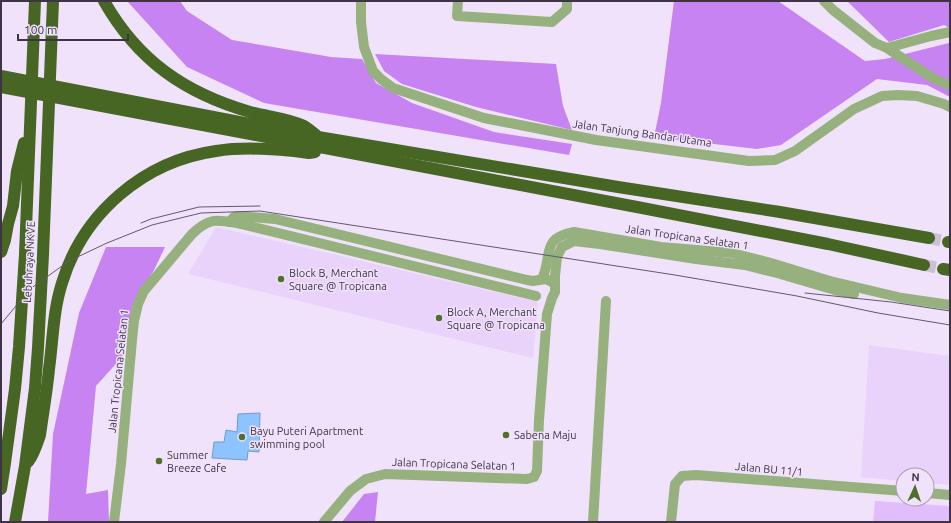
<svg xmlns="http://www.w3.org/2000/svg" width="951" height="523" viewBox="0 0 951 523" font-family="Ubuntu,sans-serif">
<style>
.built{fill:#e9d3fa}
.green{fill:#e2bdfc}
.forest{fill:#c783f2}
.water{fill:#8dc4ff;stroke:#7599c7}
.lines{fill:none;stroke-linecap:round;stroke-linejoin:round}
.highway-tunnel{stroke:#cdbfd7;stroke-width:12;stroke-dasharray:12 6;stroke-linecap:butt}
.minor{stroke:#96b17e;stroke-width:10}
.highway{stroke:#476624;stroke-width:12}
.tram{stroke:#63586b;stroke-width:1}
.poi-dot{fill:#4e7028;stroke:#f1e2fc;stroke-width:1.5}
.labels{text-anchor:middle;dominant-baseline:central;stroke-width:3;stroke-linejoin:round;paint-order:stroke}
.street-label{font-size:11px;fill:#3e3445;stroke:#f1e2fc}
.poi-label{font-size:11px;fill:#3e3445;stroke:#f1e2fc;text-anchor:start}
</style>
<rect width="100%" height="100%" fill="#f1e2fc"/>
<!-- built -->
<g class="built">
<path d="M216,227L538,302L533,358L188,274Z"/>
<path d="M869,345L950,356V485L927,483V475H903V481L861,477Z"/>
</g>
<!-- green -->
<path class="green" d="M875,501L950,506V522H873Z"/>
<!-- forest -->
<g class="forest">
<path d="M127,1H180L187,11L232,40L331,57L362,59L376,83L412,103L494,132L572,144L569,155L264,103L187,67Z"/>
<path d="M674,1H778L865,61L885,59L949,43H950V97L927,85L877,79L781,145L757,149L654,137L661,103Z"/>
<path d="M847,1H950V28L944,25L889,42Z"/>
<path d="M375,54L556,64L563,106L572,130L476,107L402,84L384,71Z"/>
<path d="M106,247H165L154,270L133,304L123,356L96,386L86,494L108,490L109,522H48L53,434L79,313Z"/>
<path d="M378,492L375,522H342L364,494Z"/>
</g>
<!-- water -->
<path class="water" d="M260,413L259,452L248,451L247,460L212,458L214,442H224L226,430L237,432L238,414Z"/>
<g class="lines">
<!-- highway-tunnel -->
<g class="highway-tunnel">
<path d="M929,238L948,242"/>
<path d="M924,265L943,269"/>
</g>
<!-- minor -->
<g class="minor">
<path d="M361,1V22L364,47L373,71L381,79L393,88L484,118L596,140L749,161L775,160L795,151L854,109L882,96L898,95L917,96L944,104L950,107"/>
<path d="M458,1L457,16L552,22L567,9V1"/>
<path d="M824,1L833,10L875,43L887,48L931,36L950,32"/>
<path d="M887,48L931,77L950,86"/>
<path d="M229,222L234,217L238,216L275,219L527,280L533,281L546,279L552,282L555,285V292L552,298L547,314L539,420L537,471L534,477L527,479L385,474L366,479L350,491L324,522"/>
<path d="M542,279C553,256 540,238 574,232L661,247L732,253L771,263L830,281L902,298L950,305"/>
<path d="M555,285V276L557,257L562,247L574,241L600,244L696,259L745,265L777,273L835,290L854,294"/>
<path d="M927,493L950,495"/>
<path d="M114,522L121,464L132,340L134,321L138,304L144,291L192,234C211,216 218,220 241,224L524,293L536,296"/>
<path d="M593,522L606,301"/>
<path d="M671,522L675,484L682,476L696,475L903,491"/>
</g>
<!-- highway -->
<g class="highway">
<path d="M104,1C138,61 185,93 250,112C268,117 287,118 304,126C308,128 312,132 316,135"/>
<path d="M1,76L318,137L618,187L780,212L929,238"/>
<path d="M1,87L637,207L828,244L924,265"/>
<path d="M948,242H950"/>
<path d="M1,252L5,240L8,224L13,206L17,171L24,143"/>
<path d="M943,269L950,270"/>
<path d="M28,462C34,454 37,444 40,435C43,413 47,391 49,369C53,340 53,311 62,283C83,213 144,161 216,151C247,146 279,149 309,153L315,152"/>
<path d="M1,489L5,463L15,389L19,347L25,254L35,1"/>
<path d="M15,522L25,466L35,388L38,348L43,255L53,1"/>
</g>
<!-- tram -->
<g class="tram">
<path d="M141,223L151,219L199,207L260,206"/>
<path d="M805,293L891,302L950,311"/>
<path d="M1,324L30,289L69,261L107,243L152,225L201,213L260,211L675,275L797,296L878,313L950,325"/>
</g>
</g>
<!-- markers -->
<g class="poi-dot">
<circle cx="281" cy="279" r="4"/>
<circle cx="439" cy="318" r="4"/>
<circle cx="506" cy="435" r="4"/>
<circle cx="242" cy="437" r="4"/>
<circle cx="159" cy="461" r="4"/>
</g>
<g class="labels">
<!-- street labels -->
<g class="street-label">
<text transform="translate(642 133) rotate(8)">Jalan Tanjung Bandar Utama</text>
<text transform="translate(687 237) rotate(8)">Jalan Tropicana Selatan 1</text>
<text transform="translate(29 262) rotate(-87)">Lebuhraya NKVE</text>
<text transform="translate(118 371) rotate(-84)">Jalan Tropicana Selatan 1</text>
<text transform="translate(454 464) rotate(2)">Jalan Tropicana Selatan 1</text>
<text transform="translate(769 469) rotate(5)">Jalan BU 11/1</text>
</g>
<!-- poi labels -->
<g class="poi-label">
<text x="289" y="273">Block B, Merchant<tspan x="289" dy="13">Square @ Tropicana</tspan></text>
<text x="447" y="312">Block A, Merchant<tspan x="447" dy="13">Square @ Tropicana</tspan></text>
<text x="250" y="431">Bayu Puteri Apartment<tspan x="250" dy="13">swimming pool</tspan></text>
<text x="514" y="435">Sabena Maju</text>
<text x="167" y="455">Summer<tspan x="167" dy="13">Breeze Cafe</tspan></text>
</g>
</g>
<!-- border -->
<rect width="951" height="523" fill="none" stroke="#3e3445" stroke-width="4"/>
<!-- north arrow -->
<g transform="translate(915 487) rotate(3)"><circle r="19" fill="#f1e2fc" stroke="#a99cb3"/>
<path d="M0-3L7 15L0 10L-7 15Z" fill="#4e7028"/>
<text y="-6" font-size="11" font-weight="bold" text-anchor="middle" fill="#3e3445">N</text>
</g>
<!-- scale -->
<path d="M18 34v6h110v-6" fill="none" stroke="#3e3445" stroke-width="2"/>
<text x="24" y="34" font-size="12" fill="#3e3445" stroke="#f1e2fc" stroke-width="3" paint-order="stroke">100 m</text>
</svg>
